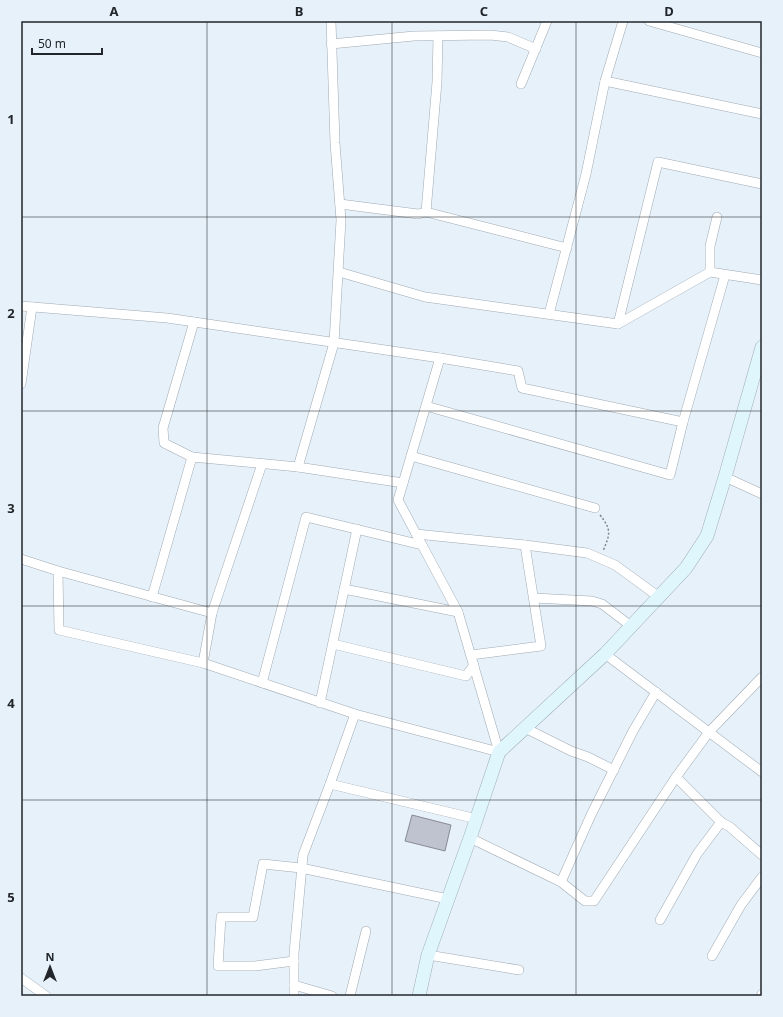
<svg xmlns="http://www.w3.org/2000/svg" width="783" height="1017" viewBox="0 0 783 1017" font-family="'Noto Sans',sans-serif">
<style>
.building{fill:#bfc3cf;stroke:#878a95}
.lines{fill:none;stroke-linecap:round;stroke-linejoin:round}
.street-casing{stroke:#a0aab3;stroke-width:10}
.secondary-casing{stroke:#a0aab3;stroke-width:14}
.path{stroke:#7c8389;stroke-width:1.5;stroke-dasharray:2 2;stroke-linecap:butt}
.street{stroke:#fff;stroke-width:9}
.secondary{stroke:#def6fc;stroke-width:13}
.grid{fill:none;stroke:#22262a;stroke-width:1;stroke-opacity:0.55}
.neatline{fill:none;stroke:#22262a;stroke-width:1.5}
.grid-label{font-size:13px;text-anchor:middle;font-weight:bold;fill:#22262a}
</style>
<rect width="100%" height="100%" fill="#e6f1fa"/>
<!-- building -->
<path class="building" d="M412,815L451,825L445,851L405,841Z"/>
<g class="lines">
<!-- street casing -->
<g class="street-casing">
<g id="street">
<path d="M331,21L335,143L341,220L334,343L298,467L403,483"/>
<path d="M649,21L762,53"/>
<path d="M331,44L414,36L490,35L508,37L536,49"/>
<path d="M605,81L762,114"/>
<path d="M521,84L547,21"/>
<path d="M340,204L418,214L426,212L567,248"/>
<path d="M426,212L437,82L438,36"/>
<path d="M339,272L425,297L618,324L710,272L762,280"/>
<path d="M710,272V246L717,217"/>
<path d="M21,306L167,318L440,358L398,500L422,545"/>
<path d="M549,314L586,174L605,81L623,21"/>
<path d="M618,324L658,162L762,184"/>
<path d="M21,384L32,307"/>
<path d="M426,406L670,475L683,422L522,388L518,371L440,358"/>
<path d="M683,422L725,275"/>
<path d="M411,456L595,508"/>
<path d="M192,457L164,443L163,428L194,322"/>
<path d="M725,477L762,494"/>
<path d="M416,534L525,545L587,553L615,565L659,597"/>
<path d="M21,559L58,571L59,630L203,663L355,714"/>
<path d="M58,571L212,613L203,663"/>
<path d="M344,589L458,612"/>
<path d="M152,597L192,457L298,467"/>
<path d="M534,598L592,601L602,604L631,626"/>
<path d="M212,613L262,464"/>
<path d="M333,644L466,676L474,665"/>
<path d="M605,654L762,772"/>
<path d="M471,655L541,646L525,545"/>
<path d="M262,683L306,517L422,545L458,612L499,752"/>
<path d="M320,703L357,529"/>
<path d="M525,728L571,751L588,757L614,770"/>
<path d="M676,777L721,822L730,827L762,855"/>
<path d="M330,784L477,819"/>
<path d="M470,838L561,882L585,901H594L676,777L709,732L762,677"/>
<path d="M561,882L591,815L633,731L656,692"/>
<path d="M660,920L697,854L721,822"/>
<path d="M428,955L519,970"/>
<path d="M712,956L741,905L762,877"/>
<path d="M294,961L255,966H218L221,917H253L263,864L301,868L448,899"/>
<path d="M21,978L46,996"/>
<path d="M294,985L332,996"/>
<path d="M294,996V953L303,855L330,784L355,714L499,752"/>
<path d="M350,996L366,931"/>
<path d="M761,996L762,994"/>
</g>
</g>
<!-- secondary casing -->
<g class="secondary-casing">
<path id="secondary" d="M419,996L428,955L470,838L499,752L605,654L686,568L707,536L725,477L762,347"/>
</g>
<!-- path -->
<path class="path" d="M600,515C612,530 610,534 603,551"/>
<!-- street -->
<use href="#street" class="street"/>
<!-- secondary -->
<use href="#secondary" class="secondary"/>
</g>
<!-- grid -->
<path class="grid" d="M207,21V996M392,21V996M576,21V996M21,217H762M21,411H762M21,606H762M21,800H762"/>
<!-- border -->
<rect width="783" height="1017" fill="none" stroke="#e6f1fa" stroke-width="44"/>
<!-- north arrow -->
<g transform="translate(50 967)" stroke="#e6f1fa" stroke-width="3" paint-order="stroke">
<path d="M0-3L7 15L0 10L-7 15Z" fill="#22262a"/>
<text y="-6" font-size="11" font-weight="bold" text-anchor="middle" fill="#22262a">N</text>
</g>
<!-- scale -->
<path d="M32 48v6h70v-6" fill="none" stroke="#22262a" stroke-width="2"/>
<text x="38" y="48" font-size="12" fill="#22262a" stroke="#e6f1fa" stroke-width="3" paint-order="stroke">50 m</text>
<rect x="22" y="22" width="739" height="973" class="neatline"/>
<g class="grid-label">
<text x="114" y="16">A</text>
<text x="299" y="16">B</text>
<text x="484" y="16">C</text>
<text x="669" y="16">D</text>
<text x="11" y="124">1</text>
<text x="11" y="318">2</text>
<text x="11" y="513">3</text>
<text x="11" y="708">4</text>
<text x="11" y="902">5</text>
</g>
</svg>
